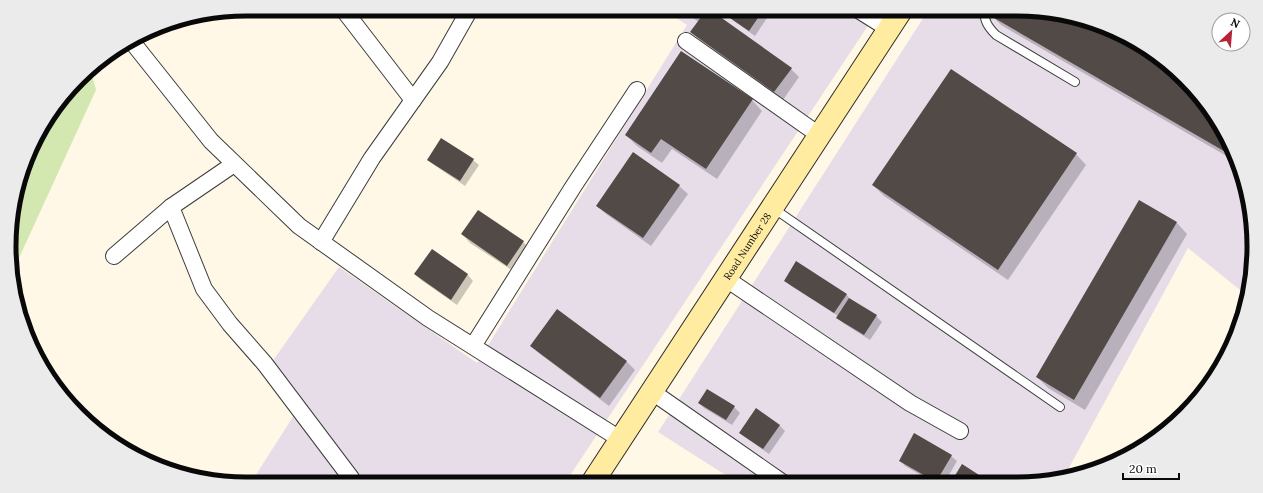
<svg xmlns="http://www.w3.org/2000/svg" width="1263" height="493" viewBox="0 0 1263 493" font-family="Lora,serif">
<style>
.industrial{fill:#e7dde9}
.green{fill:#d3e8b1}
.shadow{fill:#0003}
.building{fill:#524a46}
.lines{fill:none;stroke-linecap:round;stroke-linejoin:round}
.lane-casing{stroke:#3c3c3c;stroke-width:10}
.street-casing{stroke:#3c3c3c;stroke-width:18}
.secondary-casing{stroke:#2b2b2b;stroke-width:24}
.lane{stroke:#fff;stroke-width:8}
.street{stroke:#fff;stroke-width:16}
.secondary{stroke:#ffeca1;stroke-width:22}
.labels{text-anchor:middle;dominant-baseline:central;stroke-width:4;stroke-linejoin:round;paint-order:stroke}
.street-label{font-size:10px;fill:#090909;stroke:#fff}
.rim{fill:none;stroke:#090909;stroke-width:5}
</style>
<rect width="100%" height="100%" fill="#fff8e6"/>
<!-- industrial -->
<g class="industrial">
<path d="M663,9H879L565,483L250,484L296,412L272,362L339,267L477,363L687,25Z"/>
<path d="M929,9H1016L1093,22L1173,68L1229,141L1253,231L1245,294L1188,248L1064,477L1048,482L738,483L658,432Z"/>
</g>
<!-- green -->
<path class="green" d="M90,68L96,90L13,271L11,215L41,128Z"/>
<!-- shadow -->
<g class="shadow">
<path d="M679,9H716L713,13L791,69L799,77L783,100L700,40L691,32L699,22Z"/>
<path d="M733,9H773L755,36L734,21L728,16Z"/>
<path d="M994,9H1016L1093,22L1173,68L1229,141L1235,161L1001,25L991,15Z"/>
<path d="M752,100L762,111L717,179L672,149L662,163L637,146L626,135Z"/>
<path d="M1076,154L1086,165L1008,280L884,196L873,185Z"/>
<path d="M428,160H473L479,165L465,186L434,165Z"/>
<path d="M679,186L688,194L651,246L606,214L597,206Z"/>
<path d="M1139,201L1177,223L1187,234L1085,410L1048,388L1037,377Z"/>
<path d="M462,234L523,242L532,250L516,273L470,243Z"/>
<path d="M432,250L468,275L473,281L457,305L421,280L415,274Z"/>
<path d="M785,280L846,294L851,300L876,316L882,322L870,340L843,323L837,318L838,316L791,286Z"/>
<path d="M558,311L627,362L635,370L609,406L540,354L531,346Z"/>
<path d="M699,403L734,407L740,413L732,425L704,408Z"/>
<path d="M779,425L785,431L769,454L746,438L740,433Z"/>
<path d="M951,456L957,461L945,482H933L905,466L900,460Z"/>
</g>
<!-- building -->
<g class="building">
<path d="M682,9H702L696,18Z"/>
<path d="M707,9H709L792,68L774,92L690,32Z"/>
<path d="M731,9H764L749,31L727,16Z"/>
<path d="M993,9H1016L1093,22L1173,68L1229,141L1232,149L1229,154L989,15Z"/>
<path d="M681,51L753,99L706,169L661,139L651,153L625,135Z"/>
<path d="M951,69L1077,153L998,270L872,185Z"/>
<path d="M441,138L474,159L460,181L427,160Z"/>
<path d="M633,152L680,185L643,238L596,206Z"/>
<path d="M1139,200L1177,222L1074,400L1036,377Z"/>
<path d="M478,210L524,241L507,266L461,234Z"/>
<path d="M432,249L468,274L451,300L414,274Z"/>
<path d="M796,261L847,294L834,313L784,281Z"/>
<path d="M849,298L877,315L864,335L836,318Z"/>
<path d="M557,309L627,361L600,398L530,346Z"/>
<path d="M707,389L735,406L726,420L698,403Z"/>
<path d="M756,408L780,425L763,449L739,433Z"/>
<path d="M914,433L952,455L936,482L899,461Z"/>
<path d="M962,464L990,482H951Z"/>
</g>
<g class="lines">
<!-- lane casing -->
<g class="lane-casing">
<g id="lane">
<path d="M984,9C984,21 988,27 996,35L1075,82"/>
<path d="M773,208L1060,407"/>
</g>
</g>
<!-- street casing -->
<g class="street-casing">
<g id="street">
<path d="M343,9L413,100"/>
<path d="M857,9L889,29"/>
<path d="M686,41L819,135"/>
<path d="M133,43L211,141L299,226L428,318L620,439"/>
<path d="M171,207L234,164"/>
<path d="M321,242L372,158L440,62L470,9"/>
<path d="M114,256L171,207L204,289L230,324L265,364L351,478L350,484"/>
<path d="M725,278L910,403L960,431"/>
<path d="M473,346L573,187L637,90"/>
<path d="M651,391L783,483"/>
</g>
</g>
<!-- secondary casing -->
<g class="secondary-casing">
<g id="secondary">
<path id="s1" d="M592,483L902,9"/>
</g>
</g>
<!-- lane -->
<use href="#lane" class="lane"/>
<!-- street -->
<use href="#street" class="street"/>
<!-- secondary -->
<use href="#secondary" class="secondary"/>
</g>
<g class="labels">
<!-- street labels -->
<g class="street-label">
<text stroke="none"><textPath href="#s1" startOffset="283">Road Number 28</textPath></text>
</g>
</g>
<!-- crop -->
<path d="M0 0H1263V493H0ZM246 16H1017A230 230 0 0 1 1247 246V247A230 230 0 0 1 1017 477H246A230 230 0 0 1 16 247V246A230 230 0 0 1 246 16Z" fill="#ebebeb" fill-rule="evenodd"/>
<path class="rim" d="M246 16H1017A230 230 0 0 1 1247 246V247A230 230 0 0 1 1017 477H246A230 230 0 0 1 16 247V246A230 230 0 0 1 246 16Z"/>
<!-- north arrow -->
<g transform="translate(1231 32) rotate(26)"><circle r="19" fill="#ffffff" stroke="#9d9d9d"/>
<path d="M0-3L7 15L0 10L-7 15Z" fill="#b82237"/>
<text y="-6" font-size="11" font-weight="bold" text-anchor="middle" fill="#090909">N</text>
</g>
<!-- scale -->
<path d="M1123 473v6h56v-6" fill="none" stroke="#090909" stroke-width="2"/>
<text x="1129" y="473" font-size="12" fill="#090909" stroke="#ffffff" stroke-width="3" paint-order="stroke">20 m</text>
</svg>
